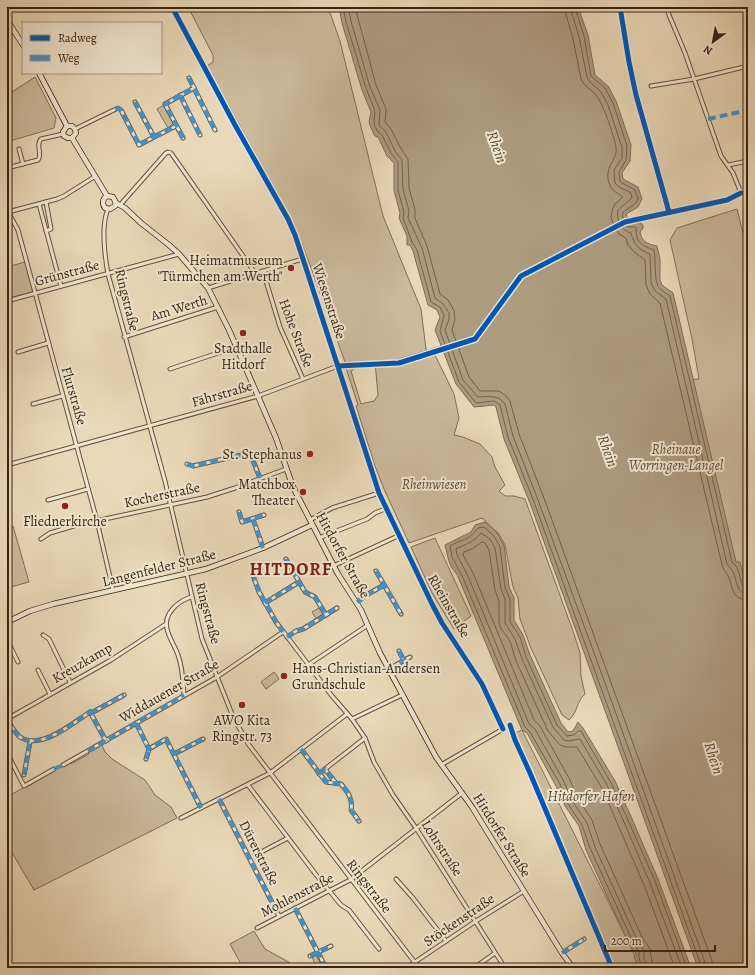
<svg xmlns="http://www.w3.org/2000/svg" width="755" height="975" viewBox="0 0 755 975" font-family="Alegreya,serif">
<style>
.green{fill:#cbba9b;stroke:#806f56}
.water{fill:#ad9b7f;stroke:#7d6b53}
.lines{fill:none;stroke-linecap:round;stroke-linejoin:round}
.shore{stroke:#726048;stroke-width:1}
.ferry{stroke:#5a4831;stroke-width:1;stroke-dasharray:5 4;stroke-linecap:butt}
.street-casing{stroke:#63513a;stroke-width:5}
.secondary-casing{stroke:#362410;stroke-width:6}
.street{stroke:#f1e6d1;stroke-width:3}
.secondary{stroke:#f1e6d1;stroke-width:4.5}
.quiet{stroke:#3e95d3;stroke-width:4;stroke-dasharray:8 4;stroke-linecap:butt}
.cycleway-casing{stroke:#f1e6d1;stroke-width:8}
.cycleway{stroke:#0057b8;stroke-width:5}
.poi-dot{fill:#8f2418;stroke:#f1e6d1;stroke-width:1.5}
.labels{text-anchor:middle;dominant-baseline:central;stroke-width:4;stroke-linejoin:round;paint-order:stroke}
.poi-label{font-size:14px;fill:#362410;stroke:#f1e6d1;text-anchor:end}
.street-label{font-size:14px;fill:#362410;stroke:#f1e6d1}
.park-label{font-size:14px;font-style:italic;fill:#5b4a33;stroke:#f1e6d1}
.water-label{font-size:15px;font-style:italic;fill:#5a4831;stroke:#f1e6d1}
.district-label{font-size:18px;font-weight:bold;letter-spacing:1px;fill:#7a1f14;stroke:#f1e6d1}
</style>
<rect width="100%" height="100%" fill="#ead9b8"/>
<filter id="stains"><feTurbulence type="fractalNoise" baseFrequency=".005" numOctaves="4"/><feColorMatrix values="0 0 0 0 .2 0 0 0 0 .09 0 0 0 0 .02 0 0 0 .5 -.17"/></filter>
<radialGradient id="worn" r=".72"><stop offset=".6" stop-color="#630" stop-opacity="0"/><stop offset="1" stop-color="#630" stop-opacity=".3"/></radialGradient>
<!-- green -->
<g class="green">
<path d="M175,7H328L340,41L383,216L421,309L427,357L435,355L454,394L459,418L454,435L463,437L480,444L492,457L495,467L505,485L499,491L505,496H514L525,499L574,634L580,653L581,676L585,694C576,702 578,712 569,720L562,715L531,648L520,619L518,598L513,587L505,545L499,534L482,518L409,543L384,489L375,466L356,406L358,405L346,368L352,367L353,370L351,371L361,404L374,401L378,395L375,362H345L310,265L293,222L207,66L213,62V55L188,7L176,10Z"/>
<path d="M35,77L56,118L54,128L7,142V95Z"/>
<path d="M164,105L173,123L168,128L157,109Z"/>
<path d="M737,209L748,253V864L574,389L699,379L692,339L670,240L677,228Z"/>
<path d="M25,262L33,290L32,292L7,299V267Z"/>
<path d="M13,526L29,582L7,588V528Z"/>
<path d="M435,538L471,616L454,629L432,593L411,547Z"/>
<path d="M319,608L323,614L316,619L312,612Z"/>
<path d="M274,672L279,679L266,689L261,682Z"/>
<path d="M522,730L632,949L639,968H610L513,734Z"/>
<path d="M102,745L105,752L112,759L145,780L155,795L171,807L177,818L34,890L7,844V797L69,762L71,764L89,754L88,753Z"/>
<path d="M254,931L265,949L294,965L295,968H243L230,944Z"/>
<path d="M316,955L323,968H317L312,957Z"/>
</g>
<!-- water -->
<g class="water">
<path d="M339,7H578L588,35L595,75L608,86L616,101L631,145L630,161L622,173L623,179L638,187L642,199L638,207L626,214L629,223H641L643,225V228L640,232C642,242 647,244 657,246L660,259V280L662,285L673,293L736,562H740L748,592V968H698L530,503L504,439L496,407L494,405L474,407L456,384L435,330L440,317L437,310L428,305L413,251L410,245H407V236L399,218L400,213L394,190V163L387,156L378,137L375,136L371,128L369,122L371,112L362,90L342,23Z"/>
<path d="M485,522L497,533L504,545L509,587L514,598V620L523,635L530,655L561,723L568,732L573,731L578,722L583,728L615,781L632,819L658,879L691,968H639L634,957L636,954L629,944L586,850L579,826L565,806L556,786L527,733L522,730L459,579C457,574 455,572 452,568C448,561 447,553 445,545L471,532L475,525Z"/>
</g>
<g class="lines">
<!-- shore -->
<g class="shore">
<path d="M343,7L346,22L366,88L375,111L374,122L375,127L378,132L382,135L391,153L398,162V190L404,212L403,218L412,242L417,250L431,302L440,307L444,315L440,331L459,382L476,403L494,401L500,405L508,437L534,502L702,968"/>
<path d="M348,7L351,21L370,87L380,110L379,125L386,132L395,151L402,160L403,189L409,211L408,218L422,248L435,298L443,304L449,313V319L445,330L463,380L478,397C488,397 498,394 505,404L513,436L538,500L605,683L707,968"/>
<path d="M355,7L376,85L386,109L385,122L391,129L400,147L408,159L409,188L415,210V218L427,246L440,294L448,300L454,311L455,319L452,330L469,377L480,391H499L506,396L510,401L519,434L544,498L712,961L713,968"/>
<path d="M564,7L573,39L581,79C584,86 591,89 596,95C603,103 614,136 616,147C618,160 606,164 608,179C609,183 610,187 613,190C616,193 620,194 623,197L615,204L612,211L611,217L615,228L619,234L626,238L628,245L634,252L645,260L646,285L650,294L660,303L722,565C723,569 725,571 727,574C734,585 729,599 748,600"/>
<path d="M570,7L579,37L587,77L589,81L601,92L608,105L622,147V158L614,170L615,183L619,187L631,193L632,198L618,210C616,221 621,230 631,233C634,245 639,250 650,254L651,283L655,291L666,299L727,564C729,567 732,569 733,572C738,581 735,593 748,594"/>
<path d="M575,7L584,36L591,76L605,88L613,103L627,146L626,160L619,172L620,181L622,183L635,190L638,199L635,204L623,212C622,216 624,224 628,227H636C636,243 641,245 654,250C656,260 654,279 658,286C660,290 666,293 670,296L732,562L737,567L743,587L748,589"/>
<path d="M642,968L639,958V952L633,942L590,848L582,825L568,804L560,784L530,732L525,727L463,578L452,557L450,546C463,538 467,542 478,528L484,527L494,536L500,547L505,588L510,599V622L520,637L526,657L557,725L567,736L574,735L578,731H581L611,783L628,820L655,881L687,968"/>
<path d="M647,968L644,958V951L637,940L595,847L587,823L573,802L564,782L535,729L529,724L468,576L457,555L456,549C466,544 474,542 481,533L490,539L495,548L501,589L505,599V623L515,639L522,659L553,727L564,740L569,741L580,739L607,785L624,822L650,883L682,968"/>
<path d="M653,968L650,949L642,937L600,844L592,820L578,799L570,780L540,726L534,720L473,573L463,555L464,552L472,549L482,542L485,543L489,550L495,590L499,601V621L500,627L510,641L516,661L548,731L560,745L566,747H577L602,788L618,825L644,885L675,968"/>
</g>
<!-- ferry -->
<path class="ferry" d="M443,348L475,339L521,276L625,222L629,220"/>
<!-- street casing -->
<g class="street-casing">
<g id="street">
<path d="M667,7L669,15L685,53L721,156L733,173L741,193"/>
<path d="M189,78L215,130"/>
<path d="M651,86L694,79L748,66"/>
<path d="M180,95L200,135"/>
<path d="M235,125L288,219L295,235L379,493L432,604L442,623L482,684L502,725L503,729L441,765"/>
<path d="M75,129L118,108L121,110L139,145L154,137L135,102"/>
<path d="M154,137L176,126"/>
<path d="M183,138L165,104L194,88"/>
<path d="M19,149L23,164"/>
<path d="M728,165L748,161"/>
<path d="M7,168L38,160C43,153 35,146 41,139L63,134"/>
<path d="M39,204L61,286"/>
<path d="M120,205L166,153L168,152L171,153L255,273"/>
<path d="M108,209C101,225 105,257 108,274L165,481L202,639L234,719L249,745L419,968"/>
<path d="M7,210L18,230L97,521L113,590"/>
<path d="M8,212L57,199L64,196L94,177"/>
<path d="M46,231L51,229L46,202"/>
<path d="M263,271L280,327L303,379"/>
<path d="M208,288L299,260L303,259"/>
<path d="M7,301L179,254"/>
<path d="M124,337L218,307"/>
<path d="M18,352L48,343"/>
<path d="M170,369L236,347"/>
<path d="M33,404L62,396"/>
<path d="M187,464L193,466L250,453L260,478"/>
<path d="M7,465L258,396L338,366L394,363L442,348"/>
<path d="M48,500L88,489"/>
<path d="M239,512L242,522L264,515"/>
<path d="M253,519L263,548"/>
<path d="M310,520L332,508L379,493"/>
<path d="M319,538L367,519L375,513L387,508"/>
<path d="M41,539L50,533L77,525L207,497L235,488L286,469"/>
<path d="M286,559L305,592L315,597L326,615"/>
<path d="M333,566L400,535"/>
<path d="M376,571L401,614"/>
<path d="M252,573L259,592L276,622L332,696L352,719L365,738L374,762L393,795L416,828L505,968"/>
<path d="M370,593L384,585"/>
<path d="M357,602L365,596"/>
<path d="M265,603L299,582"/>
<path d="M43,635L49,639L70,682"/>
<path d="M287,637L296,631L303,629L337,608"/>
<path d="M7,640L18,662"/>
<path d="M399,651L404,661"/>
<path d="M308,665L368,625"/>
<path d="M389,669L410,657"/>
<path d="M38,670L50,694"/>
<path d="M184,695C183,682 183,668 178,655C175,646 169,638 167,629C163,613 179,601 191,597"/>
<path d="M90,712H93L124,695"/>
<path d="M7,719L111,660L166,624"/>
<path d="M352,719L402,695"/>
<path d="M7,720C11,725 15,733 20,737C40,751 73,723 90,712L106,741"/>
<path d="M136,723L149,749L166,739L201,808"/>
<path d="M301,749L326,782L341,784C348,792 353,799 351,810L359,821"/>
<path d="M7,753L24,786L54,769"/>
<path d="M174,754L203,739"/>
<path d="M146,759L149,749"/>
<path d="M63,765L217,677L283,632"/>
<path d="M325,769L365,738"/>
<path d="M319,774L325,769L335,782"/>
<path d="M24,775L30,742"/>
<path d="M248,785L317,876L341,905L349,910L379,949"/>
<path d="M219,799L279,916"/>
<path d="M181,818L270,773L347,714"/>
<path d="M263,851L288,838"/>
<path d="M396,879L413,898L446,941"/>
<path d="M295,908L326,968"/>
<path d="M257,928L350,880L462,793"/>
<path d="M562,953L584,939"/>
<path d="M310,956L331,946"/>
<path d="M406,968L476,921L524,891"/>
<path d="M474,968L495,953"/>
</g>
</g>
<!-- secondary casing -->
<g class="secondary-casing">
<g id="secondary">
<path d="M7,20L23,45"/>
<path d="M39,73L67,126"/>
<path d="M67,126L63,132L64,136L68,138H72"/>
<path d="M67,126H72L75,129L76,133L72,138"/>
<path d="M72,138L107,196"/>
<path d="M107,196C102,199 102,204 105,208L110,209L115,206L116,203"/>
<path d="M107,196L113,197L116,203"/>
<path d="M116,203L125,208L141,223L169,245L179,254L208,288L229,330L254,387L276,438L293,487L338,574L361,610L380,653L436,757L472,807L562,953L573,968"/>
<path d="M631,220L727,200L741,193L748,192"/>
<path d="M7,622L30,611L53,604L206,569L263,548L312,525"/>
</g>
</g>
<!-- street -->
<use href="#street" class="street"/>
<!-- secondary -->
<use href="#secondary" class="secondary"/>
<!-- quiet -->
<g class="quiet">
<path d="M189,78L215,130"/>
<path d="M180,95L200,135"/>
<path d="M115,109L118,108L121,110L139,145L154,137L135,102"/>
<path d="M708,119L748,110"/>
<path d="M154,137L176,126"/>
<path d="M183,138L165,104L194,88"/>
<path d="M187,464L193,466L250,453L260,478"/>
<path d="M239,512L242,522L264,515"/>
<path d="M253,519L263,548"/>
<path d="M286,559L305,592L315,597L326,615"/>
<path d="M376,571L401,614"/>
<path d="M252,573C260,594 270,613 283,632"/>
<path d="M357,602L384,585"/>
<path d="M265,603L299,582"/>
<path d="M287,637L296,631L303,629L337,608"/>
<path d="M399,651L404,661"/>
<path d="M389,669L410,657"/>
<path d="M90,712H93L124,695"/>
<path d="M7,720C11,725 15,733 20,737C40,751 73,723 90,712L106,741"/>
<path d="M136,723L149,749L166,739L201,808"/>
<path d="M301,749L326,782L341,784C348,792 353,799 351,810L359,821"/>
<path d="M88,751L184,695"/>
<path d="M174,754L203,739"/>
<path d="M146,759L149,749"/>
<path d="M54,769L63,765"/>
<path d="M319,774L325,769L335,782"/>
<path d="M24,775L30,742"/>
<path d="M219,799L279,916"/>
<path d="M295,908L326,968"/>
<path d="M562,953L584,939"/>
<path d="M310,956L331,946"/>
</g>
<!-- cycleway casing -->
<g class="cycleway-casing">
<g id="cycleway">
<path d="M172,7L235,125L288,219L295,235L303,259L379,493L432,604L442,623L482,684L503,729"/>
<path d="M620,7L629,62L636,95L669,212"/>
<path d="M338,366L399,363L475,339L521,276L625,222L727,200L741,193"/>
<path d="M510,725L515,740L530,773L612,968"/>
</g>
</g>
<!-- cycleway -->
<use href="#cycleway" class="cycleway"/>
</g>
<!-- markers -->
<g class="poi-dot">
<circle cx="291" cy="268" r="4"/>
<circle cx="243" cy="333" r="4"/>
<circle cx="310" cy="454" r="4"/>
<circle cx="303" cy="492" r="4"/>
<circle cx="65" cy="506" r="4"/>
<circle cx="284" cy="676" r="4"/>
<circle cx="242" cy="705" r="4"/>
</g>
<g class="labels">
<!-- poi labels -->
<g class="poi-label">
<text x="283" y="260">Heimatmuseum<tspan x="283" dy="16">"Türmchen am Werth"</tspan></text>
<text x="243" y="348" text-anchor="middle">Stadthalle<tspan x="243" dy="16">Hitdorf</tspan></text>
<text x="302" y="454">St. Stephanus</text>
<text x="295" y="484">Matchbox<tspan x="295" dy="16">Theater</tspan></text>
<text x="65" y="521" text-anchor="middle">Fliednerkirche</text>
<text x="292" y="668" text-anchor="start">Hans-Christian-Andersen<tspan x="292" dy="16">Grundschule</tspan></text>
<text x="242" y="720" text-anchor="middle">AWO Kita<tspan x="242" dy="16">Ringstr. 73</tspan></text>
</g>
<!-- street labels -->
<g class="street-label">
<text transform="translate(67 273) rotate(-15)">Grünstraße</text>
<text transform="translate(127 300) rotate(76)">Ringstraße</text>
<text transform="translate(329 301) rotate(72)">Wiesenstraße</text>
<text transform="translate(179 308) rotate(-17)">Am Werth</text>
<text transform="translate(296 333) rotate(69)">Hohe Straße</text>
<text transform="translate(222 394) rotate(-16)">Fährstraße</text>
<text transform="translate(74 396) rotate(74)">Flurstraße</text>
<text transform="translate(162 495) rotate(-12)">Kocherstraße</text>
<text transform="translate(343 555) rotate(61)">Hitdorfer Straße</text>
<text transform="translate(159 568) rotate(-14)">Langenfelder Straße</text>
<text transform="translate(449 606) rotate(60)">Rheinstraße</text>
<text transform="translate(208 613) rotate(75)">Ringstraße</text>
<text transform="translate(82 663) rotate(-30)">Kreuzkamp</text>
<text transform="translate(169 691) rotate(-30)">Widdauener Straße</text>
<text transform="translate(502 835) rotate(58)">Hitdorfer Straße</text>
<text transform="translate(442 848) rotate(57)">Lohrstraße</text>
<text transform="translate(259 853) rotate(63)">Dürerstraße</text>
<text transform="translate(369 886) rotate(52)">Ringstraße</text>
<text transform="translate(297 895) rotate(-27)">Mohlenstraße</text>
<text transform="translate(459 920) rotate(-34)">Stöckenstraße</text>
</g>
<!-- park labels -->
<g class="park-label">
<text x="676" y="449">Rheinaue<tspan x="676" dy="16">Worringen-Langel</tspan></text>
<text x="434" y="484">Rheinwiesen</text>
</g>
<!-- water labels -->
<g class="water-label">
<text transform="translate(497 147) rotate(70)">Rhein</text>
<text transform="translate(608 451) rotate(70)">Rhein</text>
<text transform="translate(714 758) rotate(72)">Rhein</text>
<text x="591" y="796">Hitdorfer Hafen</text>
</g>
<!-- district labels -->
<g class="district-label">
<text x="291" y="569">HITDORF</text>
</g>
</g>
<!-- margin -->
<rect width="755" height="975" fill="none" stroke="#ead9b8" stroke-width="24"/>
<rect x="8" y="8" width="739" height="959" fill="none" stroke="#362410" stroke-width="2"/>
<rect x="12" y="12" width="731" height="951" fill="none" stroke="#362410"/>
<!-- legend -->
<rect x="22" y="22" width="140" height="52" fill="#f1e6d1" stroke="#a69884"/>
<rect x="30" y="35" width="20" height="6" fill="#0057b8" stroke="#a69884"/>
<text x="58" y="42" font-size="12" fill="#362410">Radweg</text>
<rect x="30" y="55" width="20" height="6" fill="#3e95d3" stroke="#a69884"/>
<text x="58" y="62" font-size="12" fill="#362410">Weg</text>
<!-- north arrow -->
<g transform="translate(713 42) rotate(212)" stroke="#f1e6d1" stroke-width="3" paint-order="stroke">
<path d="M0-3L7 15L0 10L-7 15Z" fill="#362410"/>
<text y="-6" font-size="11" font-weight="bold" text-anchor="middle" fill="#362410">N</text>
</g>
<!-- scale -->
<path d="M605 945v6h110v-6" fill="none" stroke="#362410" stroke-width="2"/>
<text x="611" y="945" font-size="12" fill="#362410" stroke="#f1e6d1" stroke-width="3" paint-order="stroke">200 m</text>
<rect width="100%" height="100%" filter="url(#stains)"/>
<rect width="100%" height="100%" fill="url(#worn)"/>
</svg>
